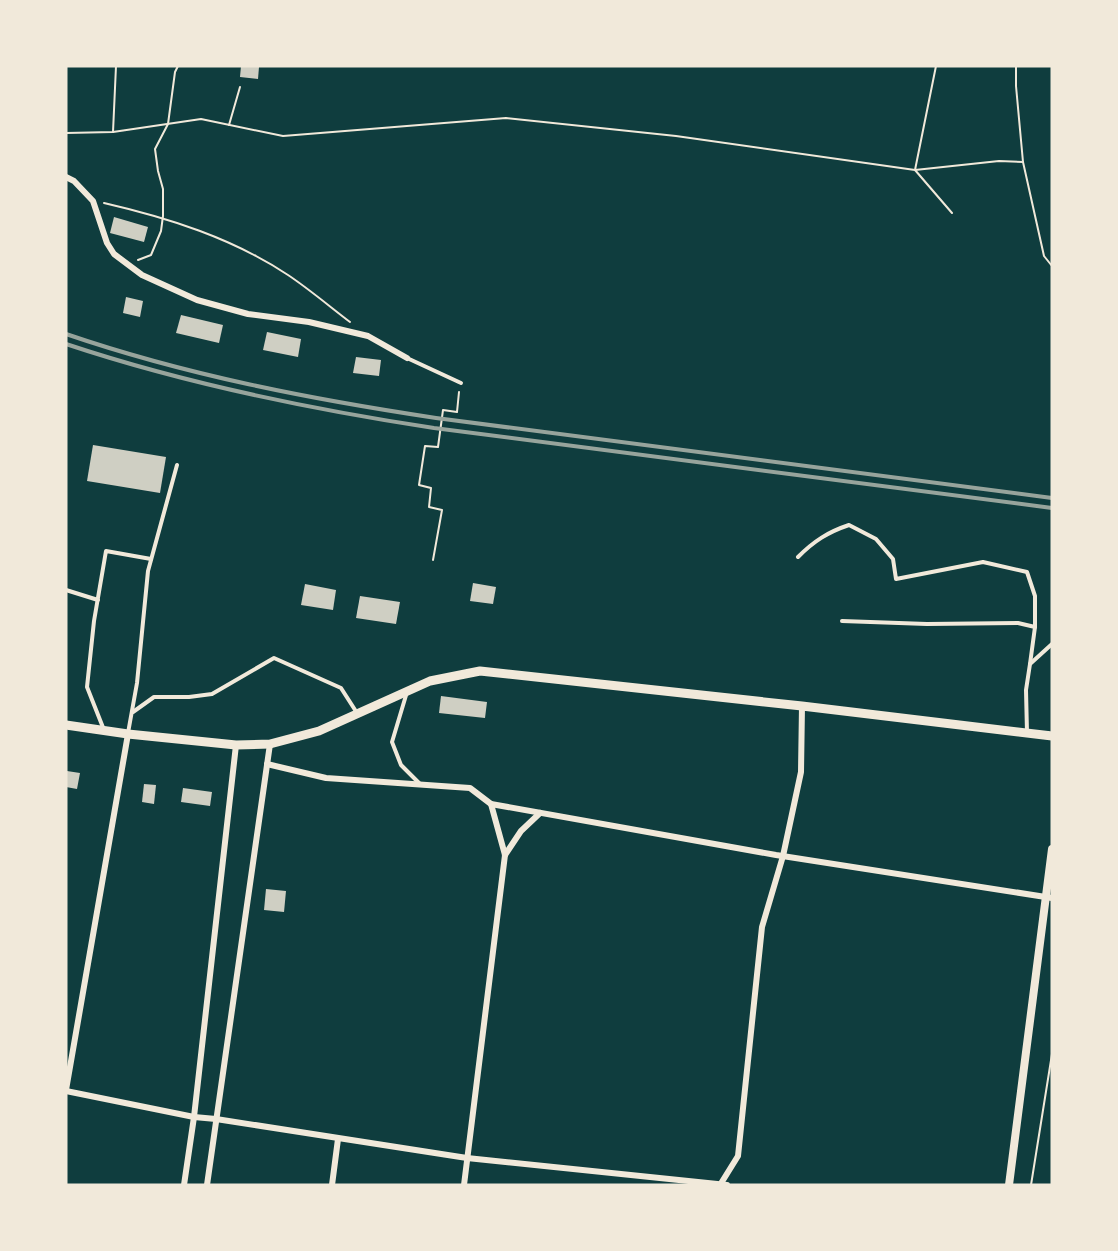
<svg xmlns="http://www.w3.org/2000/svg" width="1118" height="1251" viewBox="0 0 1118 1251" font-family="Rubik,sans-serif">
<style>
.building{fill:#cfcfc3}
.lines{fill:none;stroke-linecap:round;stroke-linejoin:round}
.path{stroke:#f1e9da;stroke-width:2}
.service{stroke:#f1e9da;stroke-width:4}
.minor{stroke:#f1e9da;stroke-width:6}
.tertiary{stroke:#f1e9da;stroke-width:8}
.secondary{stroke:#f1e9da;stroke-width:9}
.rail{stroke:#97a49c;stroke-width:4}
</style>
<rect width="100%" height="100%" fill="#0f3d3e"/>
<!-- building -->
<g class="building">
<path d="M241,66L259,67L258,79L240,77Z"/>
<path d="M114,217L148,227L144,242L110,233Z"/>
<path d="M126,297L143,301L140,317L123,313Z"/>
<path d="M181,315L223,325L219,343L176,333Z"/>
<path d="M267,332L301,339L298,357L263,350Z"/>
<path d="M356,357L381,360L379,376L353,373Z"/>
<path d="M93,445L166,457L160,493L87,481Z"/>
<path d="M473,583L496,587L493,604L470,601Z"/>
<path d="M305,584L336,590L333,610L301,605Z"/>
<path d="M360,596L400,602L396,624L356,618Z"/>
<path d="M441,696L487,702L485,718L439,713Z"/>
<path d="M67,771L80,773L77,789L66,787Z"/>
<path d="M144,784L156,785L154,804L142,802Z"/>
<path d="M183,788L212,792L210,806L181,802Z"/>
<path d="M266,889L286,891L284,912L264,910Z"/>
</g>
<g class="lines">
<!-- path -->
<g class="path">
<path d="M936,66L915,170L999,161L1023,162L1044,256L1052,266"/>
<path d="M1016,66V86L1023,162"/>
<path d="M229,125L240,87"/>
<path d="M113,132L116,66"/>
<path d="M66,133L113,132L201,119L283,136L506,118L676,136L915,170L952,213"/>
<path d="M104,203C169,218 232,238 288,275C309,289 329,306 350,322"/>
<path d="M138,260L151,255L161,231L163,216V189L158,171L155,149L168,124L175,72L178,66"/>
<path d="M433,560L442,510L429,507L431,488L419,485L425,446L438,447L443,410L457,412L459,392"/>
<path d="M1031,1185L1052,1054"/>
</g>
<!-- service -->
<g class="service">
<path d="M407,358L461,383"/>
<path d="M798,557C814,541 828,532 849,525L876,539L893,559L896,579L983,562L1027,572L1035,596V627"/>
<path d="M66,590L98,600"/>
<path d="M842,621L927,624L1018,623L1035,627L1030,664"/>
<path d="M407,692L392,742L401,765L420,784"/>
<path d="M133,712L154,697H189L212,694L274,658L341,688L357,713"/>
<path d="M104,730L87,687L94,621L106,551L151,559"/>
<path d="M128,733L137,683L148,571L177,465"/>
<path d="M1027,733L1026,690L1030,664L1052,644"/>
</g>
<!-- minor -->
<g class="minor">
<path d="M66,177L74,181L93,201L107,243L114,254L142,275L197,300L248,314L309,322L368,336L407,358"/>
<path d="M267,764L326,778L470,788L491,804L776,855L1052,898"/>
<path d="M505,855L521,831L540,813"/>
<path d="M66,1090L128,734"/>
<path d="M66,1091L194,1117L216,1119L467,1158L727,1185"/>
<path d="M184,1185L194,1117L236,745"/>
<path d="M207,1185L270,744"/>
<path d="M332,1185L338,1139"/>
<path d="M464,1185L505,855L491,804"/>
<path d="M720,1185L738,1156L762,927L783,856L801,772L802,706"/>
</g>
<!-- tertiary -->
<path class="tertiary" d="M1009,1185L1052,849"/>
<!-- secondary -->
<path class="secondary" d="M66,725L128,734L236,745L270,744L319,731L430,681L480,671L802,706L1052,736"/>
<!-- rail -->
<g class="rail">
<path d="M66,334C186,375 310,399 436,418L1052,498"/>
<path d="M66,344C186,384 309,409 434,428L1052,508"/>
</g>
</g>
<!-- border -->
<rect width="1118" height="1251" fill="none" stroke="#f1e9da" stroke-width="135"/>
</svg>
